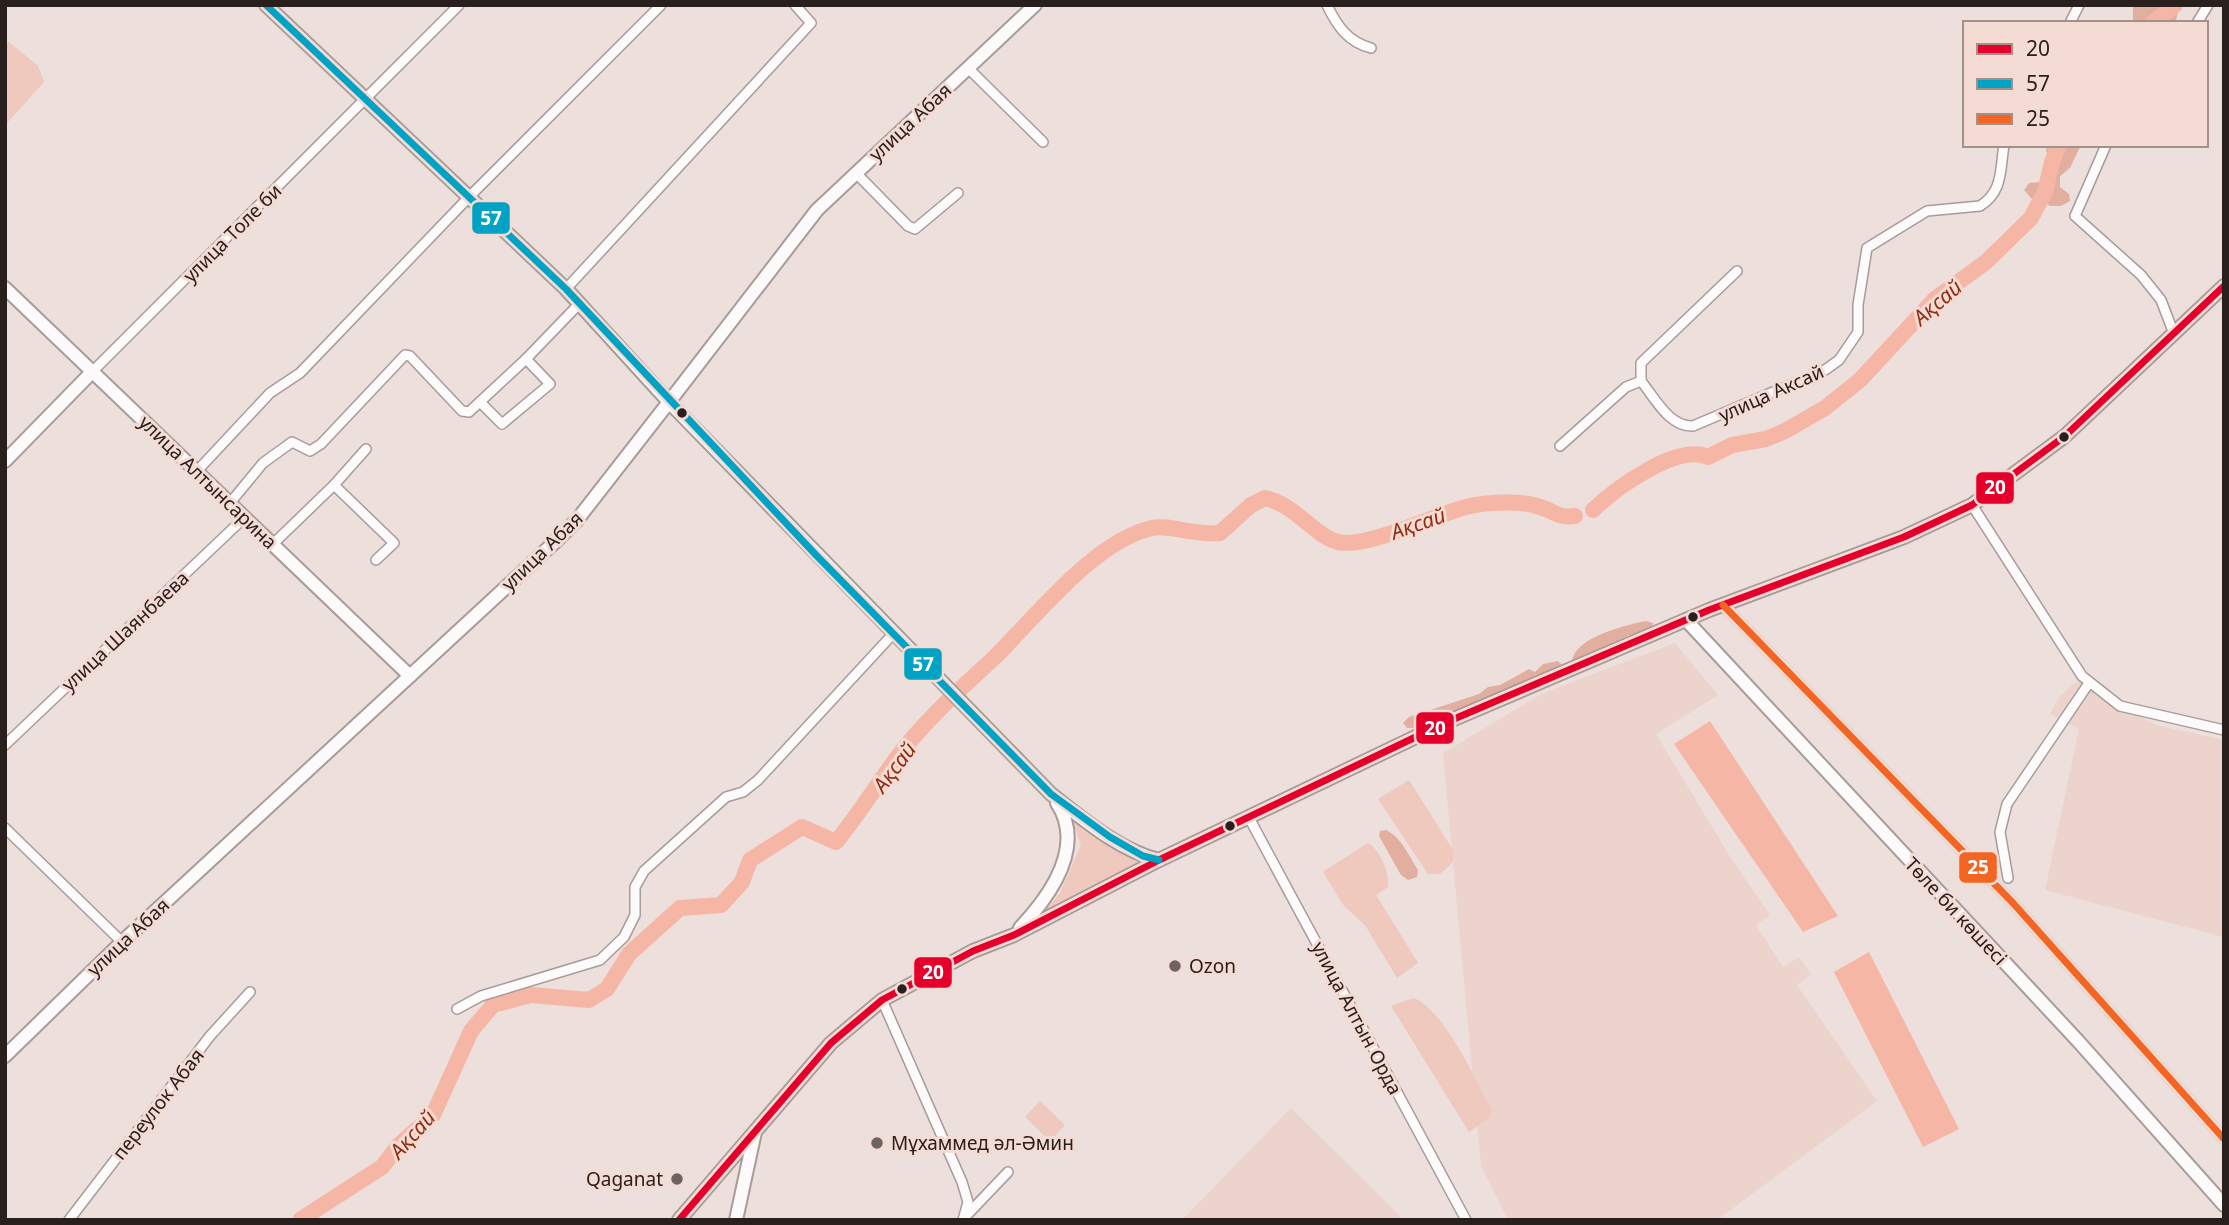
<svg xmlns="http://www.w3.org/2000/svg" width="2229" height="1225" viewBox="0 0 2229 1225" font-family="'Noto Sans',sans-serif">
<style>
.built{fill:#ecd4cd}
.green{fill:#efc8be}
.forest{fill:#e1aea0}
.water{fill:#f6b6a5}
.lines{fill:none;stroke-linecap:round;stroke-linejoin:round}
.river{stroke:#f6b6a5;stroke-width:16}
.minor-casing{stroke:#a79c99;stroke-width:12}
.tertiary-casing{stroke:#a79c99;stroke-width:16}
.secondary-casing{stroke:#a79c99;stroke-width:16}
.minor{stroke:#fcfafa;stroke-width:9}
.tertiary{stroke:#fcfafa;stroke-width:12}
.secondary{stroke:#fcfafa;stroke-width:12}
.bus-1-casing{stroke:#f4dbd4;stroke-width:12}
.bus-2-casing{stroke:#f4dbd4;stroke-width:12}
.bus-3-casing{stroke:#f4dbd4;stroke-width:12}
.bus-1{stroke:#e4002b;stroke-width:7}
.bus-2{stroke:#02a2c5;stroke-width:7}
.bus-3{stroke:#f26522;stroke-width:7}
.bus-dot{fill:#29201e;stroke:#f4dbd4;stroke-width:2.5}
.poi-dot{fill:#6e6360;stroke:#f4dbd4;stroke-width:2.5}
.labels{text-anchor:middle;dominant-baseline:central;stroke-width:6;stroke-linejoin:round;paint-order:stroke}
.street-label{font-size:19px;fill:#29201e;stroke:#f4dbd4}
.poi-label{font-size:19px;fill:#29201e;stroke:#f4dbd4;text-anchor:start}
.water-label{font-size:21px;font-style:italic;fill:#8f2e13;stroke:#f4dbd4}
.line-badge{stroke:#f4dbd4;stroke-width:2.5}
.badge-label{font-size:19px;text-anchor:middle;font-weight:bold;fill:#fff}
</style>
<rect width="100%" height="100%" fill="#eddfdb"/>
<!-- built -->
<g class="built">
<path d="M1675,643L1718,695L1656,734L1729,855L1770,915L1756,925L1783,967L1799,957L1811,974L1797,985L1877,1101L1717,1220H1508L1481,1166L1443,753L1543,693Z"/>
<path d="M2082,676L2120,706L2156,725L2224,740V937L2045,890L2079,729L2050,714L2060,696Z"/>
<path d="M1291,1108L1401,1217L1398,1220H1182Z"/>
</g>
<!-- green -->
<g class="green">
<path d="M9,42L38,66L44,82L5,125V44Z"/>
<path d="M1409,780L1453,850V862L1440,874H1428L1378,799Z"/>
<path d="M1069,812L1099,838L1140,863L1040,917L1060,893L1081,845Z"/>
<path d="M1368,843C1380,850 1390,873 1388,887L1376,895L1418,963L1397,978L1365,925L1344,906L1324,874V871Z"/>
<path d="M1414,998C1446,1012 1474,1079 1492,1109L1491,1116L1469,1132L1391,1006Z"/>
<path d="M1040,1101L1065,1125L1050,1141L1025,1117Z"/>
</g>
<!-- forest -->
<g class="forest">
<path d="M2133,5H2180L2175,23H2133Z"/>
<path d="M2050,145H2081L2070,168L2060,176V187L2069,194L2070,201L2061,206H2050L2044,201L2033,200L2024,190L2029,183L2041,182L2049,161L2046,149Z"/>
<path d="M1646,621L1653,623L1652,629L1637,636L1629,635L1572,663C1572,638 1626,625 1646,621Z"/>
<path d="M1558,661L1562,665L1560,669L1482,700L1467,709L1460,708C1446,720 1425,728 1407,728L1403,723L1409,717L1479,694L1488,687L1500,685L1529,669L1535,672L1543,664Z"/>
<path d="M1386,830C1401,837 1409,856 1418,870L1417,877L1408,880L1401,875L1379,836L1380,831Z"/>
</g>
<!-- water -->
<g class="water">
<path d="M1710,721L1838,916L1803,932L1674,744Z"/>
<path d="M1869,952L1959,1129L1923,1147L1834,972Z"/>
</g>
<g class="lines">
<!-- river -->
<g class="river">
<path d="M2153,23L2175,5"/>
<path d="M1593,510C1615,489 1677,443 1708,457L1732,445L1766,439L1785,431L1825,408L1860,380L1935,299L1986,262L2031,218L2045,192L2052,162L2059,145"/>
<path d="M300,1220L382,1167L399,1145L433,1115L471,1031L493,1005L531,995L589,1000L607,989L629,954L680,908L721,905L742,882L750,860L802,827L836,842C859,814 877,784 899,755C927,718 962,688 996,656C1036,616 1096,540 1152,528C1168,524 1197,536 1220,533L1251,505L1265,498C1296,505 1313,535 1338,542C1365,549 1435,515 1466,507C1485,502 1521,500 1540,507C1557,512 1556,518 1575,516"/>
</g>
<!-- minor casing -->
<g class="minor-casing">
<g id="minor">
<path d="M1327,5C1337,26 1348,42 1371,48"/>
<path d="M2070,23L2079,5"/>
<path d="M2197,23L2208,5"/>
<path d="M968,68L1043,142"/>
<path d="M2106,145L2075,216L2141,275L2161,300L2174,334"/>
<path d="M856,173L908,226L915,229L958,193"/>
<path d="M566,289L811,23L795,5"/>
<path d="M526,359L580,303"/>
<path d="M93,371L459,5"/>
<path d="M1641,381V363L1737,271"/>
<path d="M1560,446L1626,387L1641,381C1655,398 1669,427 1693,426L1825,370L1839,360L1858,332V305L1867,248L1927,211L1980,206C2003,192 2000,170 2004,145"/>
<path d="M366,449L334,485L394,543L376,560"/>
<path d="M197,471L270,393L300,373L469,197L661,5"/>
<path d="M230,503L263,463L292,442L310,451L321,444L405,355L410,356L462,411L469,412L526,359L550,384L502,424L481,403"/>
<path d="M1972,505L2082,676L2120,706L2224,730"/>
<path d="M273,544L334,485"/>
<path d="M1723,605L2013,903L2224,1139"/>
<path d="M5,745L245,517"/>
<path d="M1248,816L1466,1220"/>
<path d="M5,828L122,942"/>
<path d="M2008,878L2000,832L2007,804L2089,683"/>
<path d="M882,1000L962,1182L968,1202L963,1220"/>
<path d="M457,1009L481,996L600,960L624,937L635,915V887L644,871L726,797L743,792L758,780L893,634"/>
<path d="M966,1216L1008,1172"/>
<path d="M69,1220L210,1036L250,992"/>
</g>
</g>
<!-- tertiary casing -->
<g class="tertiary-casing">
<g id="tertiary">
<path d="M5,288L410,676"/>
<path d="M5,461L93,371"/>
<path d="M5,1056L122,942L556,541L577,520L669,402L566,289L266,5"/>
<path d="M736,1220L755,1132"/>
</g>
</g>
<!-- secondary casing -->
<g class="secondary-casing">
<g id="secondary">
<path d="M1035,5L817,210L669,402L1051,794C1083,819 1120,851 1159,860"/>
<path d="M1686,620L2078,1041L2224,1205"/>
<path d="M1020,928C1050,896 1086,847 1057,803"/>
<path d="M679,1220L831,1043L882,1000L973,951L1014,935L1159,860L1447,722L1709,610L1904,537L1972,505L2065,436L2224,286"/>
</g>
</g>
<!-- minor -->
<use href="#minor" class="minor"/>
<!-- tertiary -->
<use href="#tertiary" class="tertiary"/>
<!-- secondary -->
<use href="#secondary" class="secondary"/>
<!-- bus-1 casing -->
<g class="bus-1-casing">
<path id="bus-1" d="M679,1220L831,1043L882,1000L973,951L1014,935L1159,860L1447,722L1709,610L1904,537L1972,505L2065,436L2224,286"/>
</g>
<!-- bus-2 casing -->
<g class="bus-2-casing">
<path id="bus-2" d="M266,5L566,289L816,555L1051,794L1110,837L1143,856L1159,860"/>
</g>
<!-- bus-3 casing -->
<g class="bus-3-casing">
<path id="bus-3" d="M1723,605L2013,903L2224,1139"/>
</g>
<!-- bus-1 -->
<use href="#bus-1" class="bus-1"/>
<!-- bus-2 -->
<use href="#bus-2" class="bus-2"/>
<!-- bus-3 -->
<use href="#bus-3" class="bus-3"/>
</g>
<!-- markers -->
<g class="bus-dot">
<circle cx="682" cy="413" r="6"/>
<circle cx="2064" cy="437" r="6"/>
<circle cx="1693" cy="617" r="6"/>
<circle cx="1230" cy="826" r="6"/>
<circle cx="902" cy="989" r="6"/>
</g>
<g class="poi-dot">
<circle cx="1175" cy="966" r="7"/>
<circle cx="877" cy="1143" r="7"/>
<circle cx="677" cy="1179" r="7"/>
</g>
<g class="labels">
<!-- street labels -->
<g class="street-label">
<text transform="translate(910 122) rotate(-43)">улица Абая</text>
<text transform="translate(232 233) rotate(-45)">улица Толе би</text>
<text transform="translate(1771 393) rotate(-24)">улица Аксай</text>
<text transform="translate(208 482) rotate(44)">улица Алтынсарина</text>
<text transform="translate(542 551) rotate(-44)">улица Абая</text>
<text transform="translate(125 631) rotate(-43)">улица Шаянбаева</text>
<text transform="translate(1956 911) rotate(47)">Төле би көшесі</text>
<text transform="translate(128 937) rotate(-43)">улица Абая</text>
<text transform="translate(1357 1018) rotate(62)">улица Алтын Орда</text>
<text transform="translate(158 1104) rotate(-52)">переулок Абая</text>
</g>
<!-- poi labels -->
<g class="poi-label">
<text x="1189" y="966">Ozon</text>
<text x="891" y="1143">Мұхаммед әл-Әмин</text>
<text x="663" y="1179" text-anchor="end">Qaganat</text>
</g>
<!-- water labels -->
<g class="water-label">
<text transform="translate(1937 302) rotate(-41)">Ақсай</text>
<text transform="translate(1418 523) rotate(-19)">Ақсай</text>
<text transform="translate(894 767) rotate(-53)">Ақсай</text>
<text transform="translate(412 1134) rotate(-48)">Ақсай</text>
</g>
</g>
<g class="line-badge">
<rect x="471" y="201" width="40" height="34" rx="7" fill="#02a2c5"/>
<rect x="1975" y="471" width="40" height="34" rx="7" fill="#e4002b"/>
<rect x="903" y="647" width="40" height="34" rx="7" fill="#02a2c5"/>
<rect x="1415" y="711" width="40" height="34" rx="7" fill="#e4002b"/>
<rect x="1958" y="851" width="40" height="33" rx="7" fill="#f26522"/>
<rect x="913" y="956" width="40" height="33" rx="7" fill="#e4002b"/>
</g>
<g class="badge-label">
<text x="491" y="225">57</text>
<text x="1995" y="494">20</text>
<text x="923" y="671">57</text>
<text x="1435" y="735">20</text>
<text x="1978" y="874">25</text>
<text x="933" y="979">20</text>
</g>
<!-- border -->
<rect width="2229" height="1225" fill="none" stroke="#29201e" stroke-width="14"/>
<!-- legend -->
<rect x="1963" y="21" width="245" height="126" fill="#f4dbd4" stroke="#a3908b" stroke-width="2"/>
<rect x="1977" y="44" width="35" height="10" fill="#e4002b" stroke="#a3908b" stroke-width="2"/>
<text x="2026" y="56" font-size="21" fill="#29201e">20</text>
<rect x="1977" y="79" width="35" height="10" fill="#02a2c5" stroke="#a3908b" stroke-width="2"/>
<text x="2026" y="91" font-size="21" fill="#29201e">57</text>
<rect x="1977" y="114" width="35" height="10" fill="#f26522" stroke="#a3908b" stroke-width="2"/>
<text x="2026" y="126" font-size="21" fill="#29201e">25</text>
</svg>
